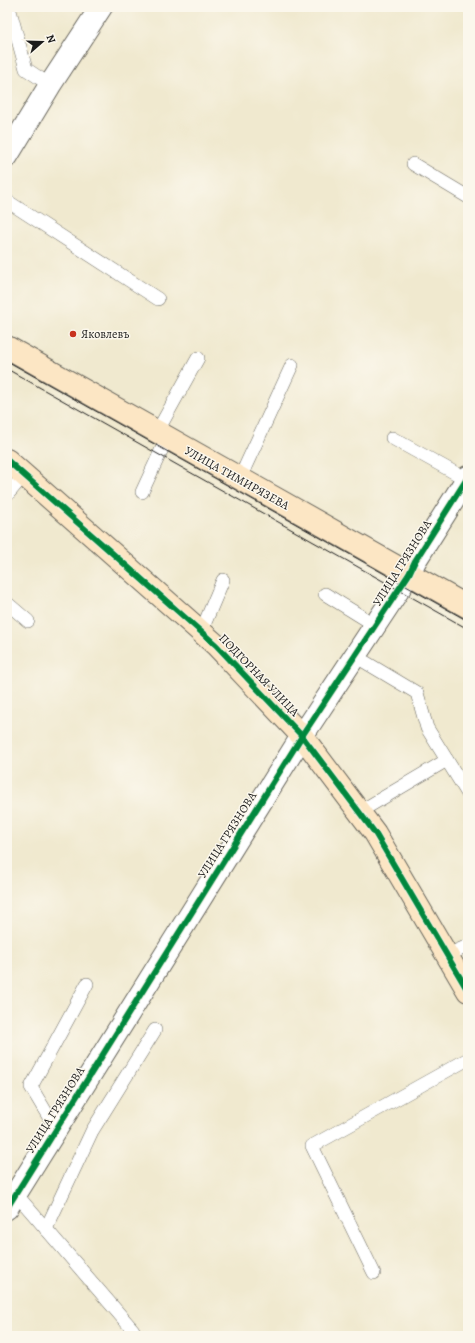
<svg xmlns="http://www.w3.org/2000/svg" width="475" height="1343" viewBox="0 0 475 1343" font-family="Alegreya,serif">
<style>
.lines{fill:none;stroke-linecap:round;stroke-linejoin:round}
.lane-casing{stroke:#66645b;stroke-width:14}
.street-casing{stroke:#66645b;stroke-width:24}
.secondary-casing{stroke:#66645b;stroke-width:24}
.lane{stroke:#fff;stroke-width:13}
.street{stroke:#fff;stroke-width:22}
.secondary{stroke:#fce6c4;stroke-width:22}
.tram{stroke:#1c1c1c;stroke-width:1}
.cycleway-casing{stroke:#fbf7ec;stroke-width:8}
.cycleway{stroke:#00873e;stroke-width:6}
.poi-dot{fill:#c8321e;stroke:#fbf7ec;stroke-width:1.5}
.labels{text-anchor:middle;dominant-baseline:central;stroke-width:3;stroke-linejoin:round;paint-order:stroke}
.poi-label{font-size:12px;fill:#1c1c1c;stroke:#fbf7ec;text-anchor:start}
.street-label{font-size:12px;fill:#1c1c1c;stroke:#fbf7ec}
</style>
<rect width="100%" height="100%" fill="#fbf7ec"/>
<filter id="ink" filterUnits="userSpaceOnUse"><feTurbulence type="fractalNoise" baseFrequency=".025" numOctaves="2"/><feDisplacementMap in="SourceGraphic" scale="8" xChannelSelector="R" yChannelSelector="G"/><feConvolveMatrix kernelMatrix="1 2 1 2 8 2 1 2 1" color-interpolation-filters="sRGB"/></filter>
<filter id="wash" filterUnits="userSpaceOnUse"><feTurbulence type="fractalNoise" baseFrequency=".012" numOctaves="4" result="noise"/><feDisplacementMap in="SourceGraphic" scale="16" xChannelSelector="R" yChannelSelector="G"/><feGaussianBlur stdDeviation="0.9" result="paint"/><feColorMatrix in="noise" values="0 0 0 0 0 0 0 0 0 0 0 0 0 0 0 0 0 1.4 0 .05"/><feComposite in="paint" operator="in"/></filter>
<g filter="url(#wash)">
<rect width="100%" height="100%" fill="#f0e9cf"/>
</g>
<g filter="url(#ink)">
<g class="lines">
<!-- lane casing -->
<g class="lane-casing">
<g id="lane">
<path d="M9,7L26,69L50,85"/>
<path d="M413,164L468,197"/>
<path d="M7,201L158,299"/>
<path d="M157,432L198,358"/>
<path d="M392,438L466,479"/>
<path d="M241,480L245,467L292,365"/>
<path d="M142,492L167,438"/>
<path d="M7,495L24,475"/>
<path d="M325,594L375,625"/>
<path d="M7,603L28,621"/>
<path d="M201,632L223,580"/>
<path d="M355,656L417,693L427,728L468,794"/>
<path d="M359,812L447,760"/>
<path d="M447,955L468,946"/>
<path d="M56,1129L31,1087L87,984"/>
<path d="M12,1191L16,1194L133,1330"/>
<path d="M46,1229L92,1131L155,1030"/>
<path d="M374,1273L312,1146L468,1059"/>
</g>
</g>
<!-- street casing -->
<g class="street-casing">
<g id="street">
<path d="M7,156L50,85L101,7"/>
<path d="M7,1208L302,736L409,574L415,561L468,477"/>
</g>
</g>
<!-- secondary casing -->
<g class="secondary-casing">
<g id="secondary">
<path d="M7,347L468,607"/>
<path d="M7,460L216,645L302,736L375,833L468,991"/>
</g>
</g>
<!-- lane -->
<use href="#lane" class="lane"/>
<!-- street -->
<use href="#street" class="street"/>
<!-- secondary -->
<use href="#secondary" class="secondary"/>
<!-- tram -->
<g class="tram">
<path d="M7,361L468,621"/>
<path d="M7,369L468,629"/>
</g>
<!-- cycleway casing -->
<g class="cycleway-casing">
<g id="cycleway">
<path d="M7,460L216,645L302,736L375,833L468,991"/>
<path d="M7,1208L302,736L409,574L415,561L468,477"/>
</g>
</g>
<!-- cycleway -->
<use href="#cycleway" class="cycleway"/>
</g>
</g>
<!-- markers -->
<circle class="poi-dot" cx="73" cy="334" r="4"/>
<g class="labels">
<!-- poi labels -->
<g class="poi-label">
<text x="81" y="334">Яковлевъ</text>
</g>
<!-- street labels -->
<g class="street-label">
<text transform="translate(237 478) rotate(29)">УЛИЦА ТИМИРЯЗЕВА</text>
<text transform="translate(402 563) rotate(-58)">УЛИЦА ГРЯЗНОВА</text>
<text transform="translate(259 675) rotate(46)">ПОДГОРНАЯ УЛИЦА</text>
<text transform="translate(227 835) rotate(-58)">УЛИЦА ГРЯЗНОВА</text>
<text transform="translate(55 1110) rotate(-58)">УЛИЦА ГРЯЗНОВА</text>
</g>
</g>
<!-- margin -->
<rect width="475" height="1343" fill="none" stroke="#fbf7ec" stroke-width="24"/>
<!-- north arrow -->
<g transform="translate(42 42) rotate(70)" stroke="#fbf7ec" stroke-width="3" paint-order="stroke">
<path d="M0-3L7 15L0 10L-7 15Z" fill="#1c1c1c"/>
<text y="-6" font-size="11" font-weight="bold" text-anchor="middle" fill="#1c1c1c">N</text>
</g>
</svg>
